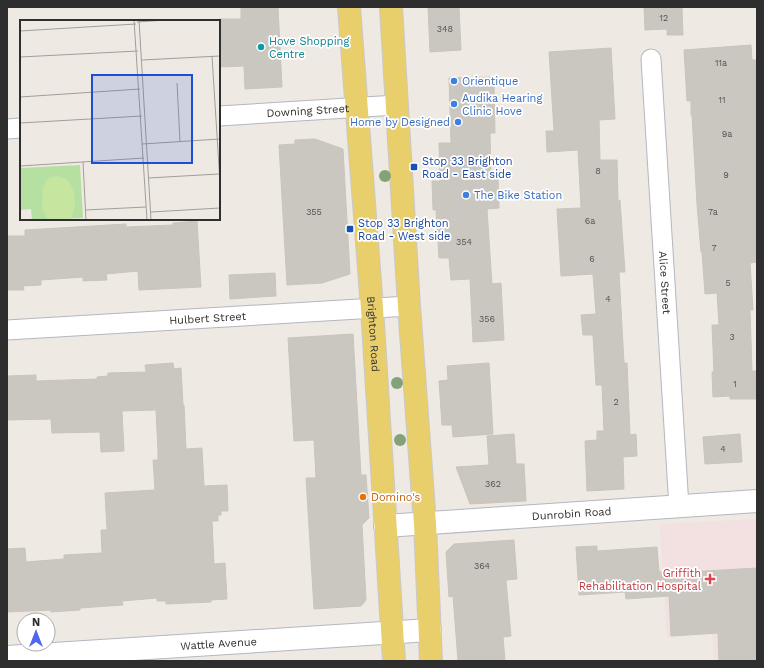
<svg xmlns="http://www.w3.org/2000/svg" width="764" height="668" viewBox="0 0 764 668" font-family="'Work Sans',sans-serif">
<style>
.medical{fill:#f3e0e0}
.building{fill:#cac7c0;stroke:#cac5bb}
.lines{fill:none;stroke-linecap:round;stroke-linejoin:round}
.minor-casing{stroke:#b5b7c0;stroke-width:21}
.tertiary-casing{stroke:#b5b7c0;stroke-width:24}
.primary-casing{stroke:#c9c9c9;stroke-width:24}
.minor{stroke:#fff;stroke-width:19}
.tertiary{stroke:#fff;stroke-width:22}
.primary{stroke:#e8cf6c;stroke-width:22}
.tree{fill:#84a278}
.culture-dot{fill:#0f9aa8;stroke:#fff;stroke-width:1.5}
.shop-dot{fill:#3f7fe0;stroke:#fff;stroke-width:1.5}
.transit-dot{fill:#1a4fb4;stroke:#fff;stroke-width:1.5}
.food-dot{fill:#e8710a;stroke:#fff;stroke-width:1.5}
.health-dot{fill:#e0444e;stroke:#fff;stroke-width:1.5}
.labels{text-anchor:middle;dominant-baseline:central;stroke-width:3.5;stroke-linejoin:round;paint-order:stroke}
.number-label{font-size:9px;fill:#555452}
.culture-label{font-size:11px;fill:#0d838f;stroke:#fff;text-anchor:start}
.shop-label{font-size:11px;fill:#366cbe;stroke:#fff;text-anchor:start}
.street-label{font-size:11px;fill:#2e2e2e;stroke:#fff}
.transit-label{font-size:11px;fill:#164399;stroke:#fff;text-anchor:start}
.food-label{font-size:11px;fill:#c56008;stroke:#fff;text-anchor:start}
.health-label{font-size:11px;fill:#be3a42;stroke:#fff;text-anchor:end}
.inset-road{fill:none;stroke:#a19e9a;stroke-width:1}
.view{fill:#1d4ed8;fill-opacity:0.15;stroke:#1d4ed8;stroke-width:2}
.inset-edge{fill:none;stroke:#2e2e2e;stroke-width:2}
</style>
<rect width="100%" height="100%" fill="#eee9e2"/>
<!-- medical -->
<path class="medical" d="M757,519V661H714L712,634L667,637L660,524Z"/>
<!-- building -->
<g class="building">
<path d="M241,7H278L282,87L245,89L244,66L219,67V19H241Z"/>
<path d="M428,7H459L461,50L430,52Z"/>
<path d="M644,7H682L683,35H667V29L645,30Z"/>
<path d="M751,45L752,60H757V262L750,263L753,310H750L752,371H756L757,399H730V396L713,397L712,372H714L712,325H719L717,293L705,294L702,252H701L697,204L692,115H691V101H687L684,50Z"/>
<path d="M611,48L615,119L599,120L600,160H617L618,201L620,200L625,272H619L624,363H627L630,435L636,434L637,456L623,457L624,489L587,491L585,441L597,440V431H604L602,385H596L593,335H583L581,315L596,314L593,274L561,276L557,209L581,208L578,150L547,152L546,131H554L549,52Z"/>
<path d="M494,77L495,133H490L491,179H498L499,208L487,209L492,284L501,283L504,340L473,342L470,279L451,280L449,258H439L436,210H433L432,181H440L439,143H451L449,78Z"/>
<path d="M315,139L343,149L350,274L322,283L287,285L279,145L295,144V140Z"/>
<path d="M197,221L201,287L139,290L138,271L106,274L107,280L83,281V277L41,280V285L23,286L24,290H7V236H25V230L126,224V227L173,225V223Z"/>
<path d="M275,273L276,296L230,299L229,275Z"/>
<path d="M353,334L361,475H366L369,518L362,525L366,600L361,606L314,609L306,478H316L314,440L294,441L288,338Z"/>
<path d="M173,363L174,369L181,368L183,405H184L186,449L202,448L204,486L227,485L228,511H221V515H218V521H212L214,564L225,563L227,599L211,600V602L166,604V601H157V598L122,601L123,605L80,608V610L51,612V610L7,612V549L25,548L26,562L64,559V555L102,553L101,530H107L105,493L155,490L153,460H158V451L156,410L122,411L124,451L101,452L100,432L52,433L51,419L7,420V395H8V376L36,375V381L97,379V377L108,376V373L146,372L145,365Z"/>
<path d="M489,363L493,434L453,437L452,425H442L439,381L448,380L447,366Z"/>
<path d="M514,434L516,464H524L526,501L470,504L456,467L489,465L487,436Z"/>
<path d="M740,434L742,462L705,464L703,437Z"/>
<path d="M514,540L517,579L506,580L511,636L503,637L505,661H458L453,596L449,597L446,552L454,544Z"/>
<path d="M597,546V551L657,547L659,572L688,570V572L757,568V661H719L718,633L671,636L669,596L626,599L625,592L579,595L576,547Z"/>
</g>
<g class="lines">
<!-- minor casing -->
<g class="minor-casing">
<g id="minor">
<path id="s1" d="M651,59L679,507"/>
<path id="s2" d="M219,116L397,105"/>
<path d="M7,129L21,128"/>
<path id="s3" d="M7,330L409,306"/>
</g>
</g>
<!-- tertiary casing -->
<g class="tertiary-casing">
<g id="tertiary">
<path id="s4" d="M385,526L757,501"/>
<path id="s5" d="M7,657L430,630"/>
</g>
</g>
<!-- primary casing -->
<g class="primary-casing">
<g id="primary">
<path id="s6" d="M349,7L372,308L394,661"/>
<path d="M391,7L409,306L425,524L431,661"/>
</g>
</g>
<!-- minor -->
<use href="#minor" class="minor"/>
<!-- tertiary -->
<use href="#tertiary" class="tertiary"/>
<!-- primary -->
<use href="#primary" class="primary"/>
</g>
<!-- trees -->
<g class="tree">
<circle cx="385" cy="176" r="6"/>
<circle cx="397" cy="383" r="6"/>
<circle cx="400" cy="440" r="6"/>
</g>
<!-- markers -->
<circle class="culture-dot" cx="261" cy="47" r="4"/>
<g class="shop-dot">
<circle cx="454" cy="81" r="4"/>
<circle cx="454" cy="104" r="4"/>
<circle cx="458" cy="122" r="4"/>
<circle cx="466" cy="195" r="4"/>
</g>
<g class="transit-dot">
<rect x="410" y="163" width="8" height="8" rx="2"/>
<rect x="346" y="225" width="8" height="8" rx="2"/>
</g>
<circle class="food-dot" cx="363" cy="497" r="4"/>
<path class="health-dot" d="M708 573h4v4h4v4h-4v4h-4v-4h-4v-4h4z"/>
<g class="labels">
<!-- number labels -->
<g class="number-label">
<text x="664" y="18">12</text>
<text x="445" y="29">348</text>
<text x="721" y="63">11a</text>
<text x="722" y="100">11</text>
<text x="727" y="134">9a</text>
<text x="598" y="171">8</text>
<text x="726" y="175">9</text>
<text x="314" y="212">355</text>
<text x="713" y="212">7a</text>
<text x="590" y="221">6a</text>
<text x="464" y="242">354</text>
<text x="714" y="248">7</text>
<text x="592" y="259">6</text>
<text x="728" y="283">5</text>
<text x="608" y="299">4</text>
<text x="487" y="319">356</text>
<text x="732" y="337">3</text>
<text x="735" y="384">1</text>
<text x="616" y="402">2</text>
<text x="723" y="449">4</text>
<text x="493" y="484">362</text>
<text x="482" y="566">364</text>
</g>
<!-- culture labels -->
<g class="culture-label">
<text x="269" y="41">Hove Shopping<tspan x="269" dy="13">Centre</tspan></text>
</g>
<!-- shop labels -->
<g class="shop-label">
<text x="462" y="81">Orientique</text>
<text x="462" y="98">Audika Hearing<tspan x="462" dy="13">Clinic Hove</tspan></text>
<text x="450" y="122" text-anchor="end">Home by Designed</text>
<text x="474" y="195">The Bike Station</text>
</g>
<!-- street labels -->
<g class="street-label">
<text stroke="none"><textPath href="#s2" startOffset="89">Downing Street</textPath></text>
<text stroke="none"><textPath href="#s1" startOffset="224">Alice Street</textPath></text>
<text stroke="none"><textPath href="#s3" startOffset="201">Hulbert Street</textPath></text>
<text stroke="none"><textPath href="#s6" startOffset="328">Brighton Road</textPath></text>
<text stroke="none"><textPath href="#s4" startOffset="187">Dunrobin Road</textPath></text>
<text stroke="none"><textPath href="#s5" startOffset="212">Wattle Avenue</textPath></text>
</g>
<!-- transit labels -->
<g class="transit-label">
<text x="422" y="161">Stop 33 Brighton<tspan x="422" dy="13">Road - East side</tspan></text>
<text x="358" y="223">Stop 33 Brighton<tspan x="358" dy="13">Road - West side</tspan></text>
</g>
<!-- food labels -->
<g class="food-label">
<text x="371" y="497">Domino's</text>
</g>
<!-- health labels -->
<g class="health-label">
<text x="701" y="573">Griffith<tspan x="701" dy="13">Rehabilitation Hospital</tspan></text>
</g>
</g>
<!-- overview -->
<g transform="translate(20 20)">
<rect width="200" height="200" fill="#eee9e2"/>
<path d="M60,145L63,198L12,200L11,189L0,190V148Z" fill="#b6e0a2"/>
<path d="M36,156L47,159L54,171L55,186L50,200H28L22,189L23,167L28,159Z" fill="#c6e69f"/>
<path class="inset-road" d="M114,0L127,200M119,0L131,200M117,2L146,0M0,11L116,4M192,36L200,163M0,37L118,31M122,40L200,36M157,63L160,122M0,77L120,69M0,103L122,96M122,124L200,119M63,142L66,200M0,146L124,138M128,158L199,154M65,190L126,187M131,192L200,188"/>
<path class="view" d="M72,55H172V143H72Z"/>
<rect width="200" height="200" class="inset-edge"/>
</g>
<!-- border -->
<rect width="764" height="668" fill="none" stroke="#2e2e2e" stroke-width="16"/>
<!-- north arrow -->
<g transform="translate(36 632)"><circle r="19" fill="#ffffff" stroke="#ababab"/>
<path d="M0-3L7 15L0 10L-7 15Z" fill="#4e67ee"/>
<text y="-6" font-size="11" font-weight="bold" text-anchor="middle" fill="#2e2e2e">N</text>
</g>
</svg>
